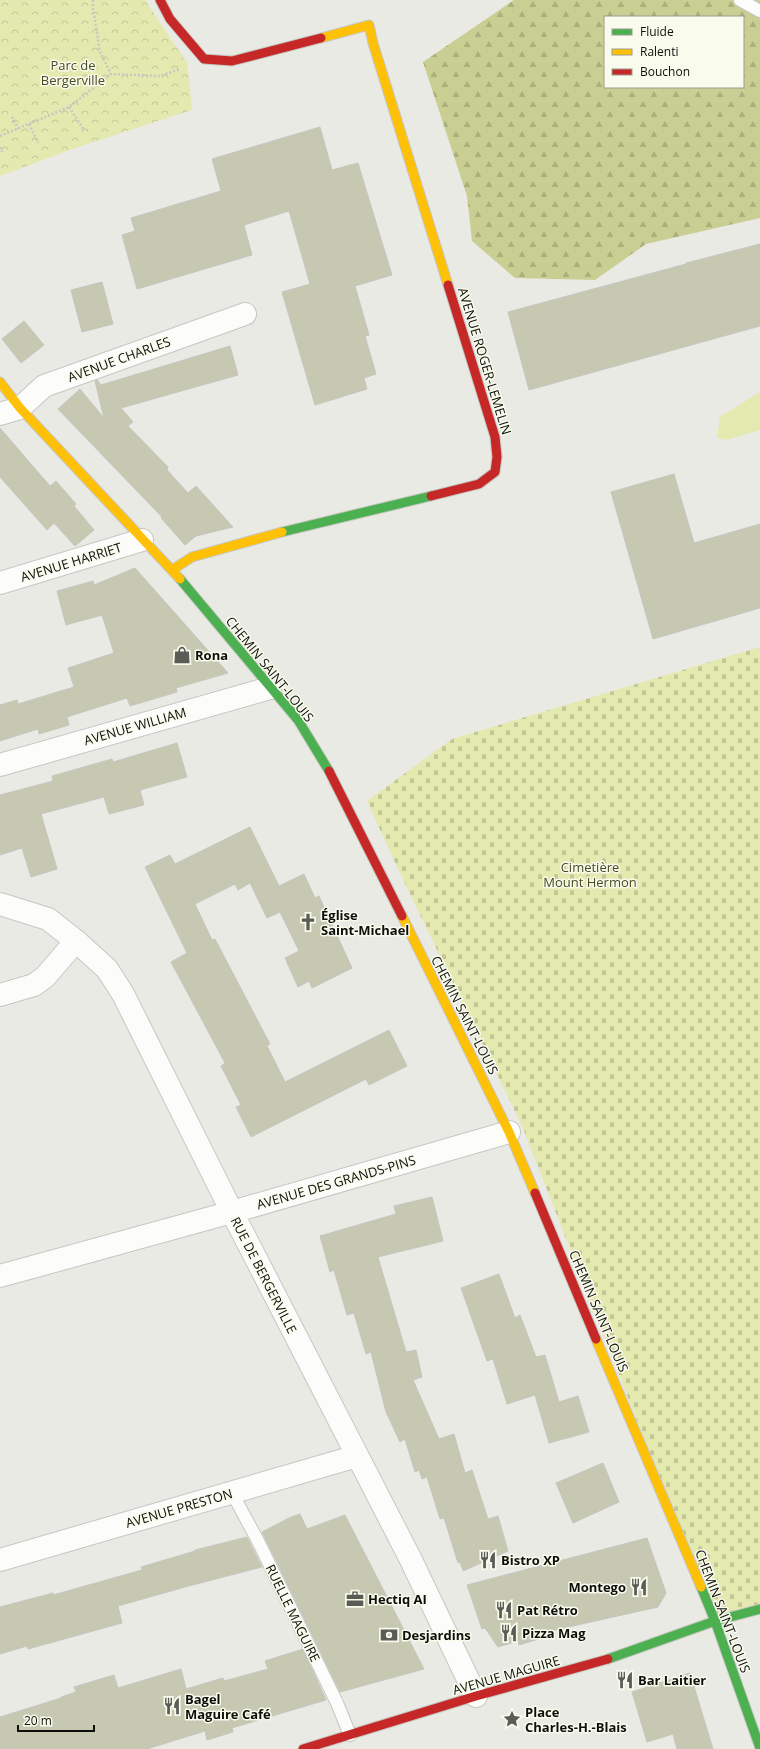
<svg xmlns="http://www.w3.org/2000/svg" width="760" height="1749" viewBox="0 0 760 1749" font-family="'Open Sans',sans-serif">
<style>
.grass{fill:#e3e9af}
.forest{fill:url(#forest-firs);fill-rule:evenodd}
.cemetery{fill:url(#cemetery-stones)}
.park{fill:url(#park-crowns)}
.building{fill:#c6c8b2;stroke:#c5c6c0}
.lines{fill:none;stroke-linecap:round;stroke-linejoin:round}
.lane-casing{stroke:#c6c7c2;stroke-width:14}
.street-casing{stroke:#c6c7c2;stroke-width:24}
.fast-casing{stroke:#c6c7c2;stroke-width:11}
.slow-casing{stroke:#c6c7c2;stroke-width:11}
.jam-casing{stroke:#c6c7c2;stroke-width:11}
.path{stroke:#c7c8c5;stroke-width:2.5;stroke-dasharray:2 2;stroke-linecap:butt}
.lane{stroke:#fcfcfb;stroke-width:12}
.street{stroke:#fcfcfb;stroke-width:22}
.fast{stroke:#4caf50;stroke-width:9}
.slow{stroke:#ffc107;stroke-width:9}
.jam{stroke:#c62828;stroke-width:9}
.labels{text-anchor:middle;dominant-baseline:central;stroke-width:3;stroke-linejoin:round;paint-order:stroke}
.park-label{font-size:13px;fill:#484c22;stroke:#f9fbed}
.street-label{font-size:13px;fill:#0e0f0a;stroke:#f9fbed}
.poi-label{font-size:13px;font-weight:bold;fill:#0e0f0a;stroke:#f9fbed;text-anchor:start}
</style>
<defs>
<pattern id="forest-firs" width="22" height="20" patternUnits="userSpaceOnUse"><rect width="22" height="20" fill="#c9ce93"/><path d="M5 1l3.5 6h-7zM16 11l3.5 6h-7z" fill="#abb07d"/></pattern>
<pattern id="cemetery-stones" width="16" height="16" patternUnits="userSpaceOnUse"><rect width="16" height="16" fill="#e3e9af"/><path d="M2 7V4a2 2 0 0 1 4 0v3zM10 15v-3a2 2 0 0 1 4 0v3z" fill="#c2c795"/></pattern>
<pattern id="park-crowns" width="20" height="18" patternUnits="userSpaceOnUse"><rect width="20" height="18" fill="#e3e9af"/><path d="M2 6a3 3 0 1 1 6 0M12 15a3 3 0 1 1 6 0" fill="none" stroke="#c2c795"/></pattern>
</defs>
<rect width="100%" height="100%" fill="#e9eae3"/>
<!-- grass -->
<path class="grass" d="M760,392V430L726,440L717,438L720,417Z"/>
<!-- forest -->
<path class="forest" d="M514,0H760V218L646,244L595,280L515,278L472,241L467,196L423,62ZM605,17H743V87H605Z"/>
<!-- cemetery -->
<path class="cemetery" d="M760,647V1609L715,1621L523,1128L399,871L367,801L452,739Z"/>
<!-- park -->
<path class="park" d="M0,0H145L187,63L192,110L75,148L0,176Z"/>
<!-- building -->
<g class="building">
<path d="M320,127L332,170L358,163L392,275L355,286L369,335L365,336L376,374L364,378L367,389L315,405L282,292L310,284L289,211L244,225L252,255L137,289L122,235L135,231L131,218L221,191L212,159Z"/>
<path d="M760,244V326L529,390L508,312L686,264V263Z"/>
<path d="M102,282L113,324L82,332L71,290Z"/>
<path d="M24,321L44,345L21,363L2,339Z"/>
<path d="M230,346L238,375L121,408L133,422L128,426L168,467L167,470L188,493L196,486L233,527L196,536L185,545L161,518L162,517L58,409L80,389L104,418L95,381L97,380L101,385Z"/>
<path d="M0,428L50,486L56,481L76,504L74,506L94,530L75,546L54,523L47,530L0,477Z"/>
<path d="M674,474L694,543L760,524V608L653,639L611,492Z"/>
<path d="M135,568L228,673L176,688L177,692L130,706L127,698L67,717L69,725L39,734L38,729L0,741V705L17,700L18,704L74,687L68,668L114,653L102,615L66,625L57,591L93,581L94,585Z"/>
<path d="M177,743L187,777L140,790L144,805L109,814L104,797L41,814L57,869L31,877L22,848L0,855V795L53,781L52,776L112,759L113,762Z"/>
<path d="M250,827L279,886L304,874L315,898L319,896L352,968L312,988L309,981L298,987L285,958L299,951L280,912L267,918L250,883L238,890L235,884L195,904L212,940L215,939L270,1044L267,1046L285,1082L389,1030L407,1066L369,1085L366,1079L251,1137L236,1107L241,1105L221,1066L225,1063L171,962L187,953L145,867L170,855L175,864Z"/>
<path d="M432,1197L443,1241L378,1257L406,1352L416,1350L422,1377L413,1380L439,1439L454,1434L465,1473L472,1470L488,1519L498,1516L508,1551L463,1571L460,1562L458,1563L444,1518L440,1519L427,1477L422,1479L419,1470L415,1472L405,1439L400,1442L386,1412L371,1352L366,1354L354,1313L347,1315L334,1270L330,1272L320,1236L396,1214L394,1206Z"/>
<path d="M499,1274L515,1318L520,1315L536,1357L545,1355L559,1402L578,1396L589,1432L549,1443L535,1395L507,1404L493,1359L487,1361L461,1288Z"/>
<path d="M603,1463L619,1502L573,1523L556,1483Z"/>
<path d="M300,1514L307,1529L345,1515L424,1669L340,1692L262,1532L289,1518Z"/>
<path d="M247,1537L262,1567L185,1587L118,1606L122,1623L28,1649L27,1646L0,1654V1607L53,1593V1595L142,1570L141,1567L195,1551V1550Z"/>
<path d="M647,1538L666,1593L658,1607L537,1634L539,1639L519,1645L518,1641L498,1647L485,1628L482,1629L467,1585Z"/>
<path d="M303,1649L326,1700L232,1728L233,1732L207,1740L205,1731L147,1749H0V1717L61,1698V1697L76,1692L74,1687L114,1675L118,1688L181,1669L186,1689L223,1678L224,1681L268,1669L265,1661Z"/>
<path d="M690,1673L713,1749H677L673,1734L647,1742L632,1692Z"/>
</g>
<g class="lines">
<!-- lane casing -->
<g class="lane-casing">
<g id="lane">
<path d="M740,0L760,11"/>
<path d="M232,1493L258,1541L337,1703L350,1735"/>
</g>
</g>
<!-- street casing -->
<g class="street-casing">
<g id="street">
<path d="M0,414L20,408L44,386L245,314"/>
<path d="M0,583L142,540"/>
<path d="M0,765L270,688"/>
<path d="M0,904L48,919L76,941L107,969L123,994L232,1212L410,1558L476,1696"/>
<path d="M0,995L34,985L45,977L76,941"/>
<path d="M0,1276L232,1212L509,1132"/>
<path d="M0,1560L357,1456"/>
</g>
</g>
<!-- fast casing -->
<g class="fast-casing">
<g id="fast">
<path d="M282,532L431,496"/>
<path d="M180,579L298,720L329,771"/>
<path d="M701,1587L715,1621L760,1748"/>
<path d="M608,1659L715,1621L760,1609"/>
</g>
</g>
<!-- slow casing -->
<g class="slow-casing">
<g id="slow">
<path d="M321,38L369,25L373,43L448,285"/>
<path d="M0,382L20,408L180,579"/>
<path d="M172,570L192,557L282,532"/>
<path d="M402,916L509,1132L535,1193"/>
<path d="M596,1339L701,1587"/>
</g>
</g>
<!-- jam casing -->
<g class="jam-casing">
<g id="jam">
<path d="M160,0L170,19L204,59L232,61L321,38"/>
<path d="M431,496L479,484L495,472L497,457L495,437L448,285"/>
<path d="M329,771L402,916"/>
<path d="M535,1193L596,1339"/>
<path d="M303,1749L476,1696L608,1659"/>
</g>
</g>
<!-- path -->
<g class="path">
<path d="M93,0V8L100,52L111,74L160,76L180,69"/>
<path d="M69,107L84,130"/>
<path d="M12,117L18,129"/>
<path d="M29,124L38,143"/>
<path d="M0,136L69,107L111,74"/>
<path d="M0,147L2,152"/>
</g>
<!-- lane -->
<use href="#lane" class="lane"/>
<!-- street -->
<use href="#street" class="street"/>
<!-- fast -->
<use href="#fast" class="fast"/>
<!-- slow -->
<use href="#slow" class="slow"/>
<!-- jam -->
<use href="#jam" class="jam"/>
</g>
<!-- icons -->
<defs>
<g id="shop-bare" transform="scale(1.38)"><path d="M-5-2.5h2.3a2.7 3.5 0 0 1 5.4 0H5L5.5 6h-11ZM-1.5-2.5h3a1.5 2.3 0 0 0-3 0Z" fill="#5b5c56" stroke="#f9fbed" stroke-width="2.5" paint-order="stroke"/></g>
<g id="church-bare" transform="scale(1.38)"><path d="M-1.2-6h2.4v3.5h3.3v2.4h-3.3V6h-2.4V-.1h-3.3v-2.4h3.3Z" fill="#5b5c56" stroke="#f9fbed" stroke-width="2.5" paint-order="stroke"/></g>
<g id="restaurant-bare" transform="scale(1.38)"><path d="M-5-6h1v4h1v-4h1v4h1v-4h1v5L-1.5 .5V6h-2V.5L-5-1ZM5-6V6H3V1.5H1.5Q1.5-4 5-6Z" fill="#5b5c56" stroke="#f9fbed" stroke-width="2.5" paint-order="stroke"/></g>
<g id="office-bare" transform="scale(1.38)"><path d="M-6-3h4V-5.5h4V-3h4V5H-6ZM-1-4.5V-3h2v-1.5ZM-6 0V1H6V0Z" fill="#5b5c56" stroke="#f9fbed" stroke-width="2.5" paint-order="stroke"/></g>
<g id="bank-bare" transform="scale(1.38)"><path d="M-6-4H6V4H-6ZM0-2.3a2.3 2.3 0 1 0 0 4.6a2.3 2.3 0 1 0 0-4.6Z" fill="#5b5c56" stroke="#f9fbed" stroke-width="2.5" paint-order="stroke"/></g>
<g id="sight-bare" transform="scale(1.38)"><path d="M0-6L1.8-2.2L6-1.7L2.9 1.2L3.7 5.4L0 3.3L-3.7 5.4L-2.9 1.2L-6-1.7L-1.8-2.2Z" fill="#5b5c56" stroke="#f9fbed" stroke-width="2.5" paint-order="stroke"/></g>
</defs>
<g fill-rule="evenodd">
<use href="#shop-bare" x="182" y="655"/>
<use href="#church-bare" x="308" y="922"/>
<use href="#restaurant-bare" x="488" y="1560"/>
<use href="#restaurant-bare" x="639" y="1587"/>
<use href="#office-bare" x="355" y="1599"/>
<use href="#restaurant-bare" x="504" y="1610"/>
<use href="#restaurant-bare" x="509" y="1633"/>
<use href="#bank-bare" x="389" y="1635"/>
<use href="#restaurant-bare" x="625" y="1680"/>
<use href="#restaurant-bare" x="172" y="1706"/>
<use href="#sight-bare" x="512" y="1719"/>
</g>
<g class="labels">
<!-- park labels -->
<g class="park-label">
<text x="73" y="65">Parc de<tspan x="73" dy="15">Bergerville</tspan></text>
<text x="590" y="867">Cimetière<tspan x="590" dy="15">Mount Hermon</tspan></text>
</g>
<!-- street labels -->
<g class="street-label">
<text transform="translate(119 359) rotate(-20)">AVENUE CHARLES</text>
<text transform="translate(485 361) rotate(73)">AVENUE ROGER-LEMELIN</text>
<text transform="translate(71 562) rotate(-17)">AVENUE HARRIET</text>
<text transform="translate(270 669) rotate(51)">CHEMIN SAINT-LOUIS</text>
<text transform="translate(135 726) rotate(-16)">AVENUE WILLIAM</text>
<text transform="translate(465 1015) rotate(63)">CHEMIN SAINT-LOUIS</text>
<text transform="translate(336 1182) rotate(-16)">AVENUE DES GRANDS-PINS</text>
<text transform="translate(264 1275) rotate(63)">RUE DE BERGERVILLE</text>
<text transform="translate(599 1311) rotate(67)">CHEMIN SAINT-LOUIS</text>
<text transform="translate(179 1508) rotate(-16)">AVENUE PRESTON</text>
<text transform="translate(723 1611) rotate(69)">CHEMIN SAINT-LOUIS</text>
<text transform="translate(293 1613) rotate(64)">RUELLE MAGUIRE</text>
<text transform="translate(506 1675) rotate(-16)">AVENUE MAGUIRE</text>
</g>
<!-- poi labels -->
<g class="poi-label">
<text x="195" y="655">Rona</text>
<text x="321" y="915">Église<tspan x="321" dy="15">Saint-Michael</tspan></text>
<text x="501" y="1560">Bistro XP</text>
<text x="626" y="1587" text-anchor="end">Montego</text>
<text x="368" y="1599">Hectiq AI</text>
<text x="517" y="1610">Pat Rétro</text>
<text x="522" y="1633">Pizza Mag</text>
<text x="402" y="1635">Desjardins</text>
<text x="638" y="1680">Bar Laitier</text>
<text x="185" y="1699">Bagel<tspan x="185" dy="15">Maguire Café</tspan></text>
<text x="525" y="1712">Place<tspan x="525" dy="15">Charles-H.-Blais</tspan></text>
</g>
</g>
<!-- legend -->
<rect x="604" y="16" width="140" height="72" fill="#f9fbed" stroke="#9b9d92"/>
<rect x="612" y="29" width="20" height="6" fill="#4caf50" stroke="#9b9d92"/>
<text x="640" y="36" font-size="12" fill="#0e0f0a">Fluide</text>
<rect x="612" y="49" width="20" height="6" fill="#ffc107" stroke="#9b9d92"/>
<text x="640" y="56" font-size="12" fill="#0e0f0a">Ralenti</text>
<rect x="612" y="69" width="20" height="6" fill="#c62828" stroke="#9b9d92"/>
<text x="640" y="76" font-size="12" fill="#0e0f0a">Bouchon</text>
<!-- scale -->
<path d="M18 1725v6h76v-6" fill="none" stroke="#0e0f0a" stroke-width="2"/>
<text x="24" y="1725" font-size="12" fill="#0e0f0a" stroke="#f9fbed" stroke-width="3" paint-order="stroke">20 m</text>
</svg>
